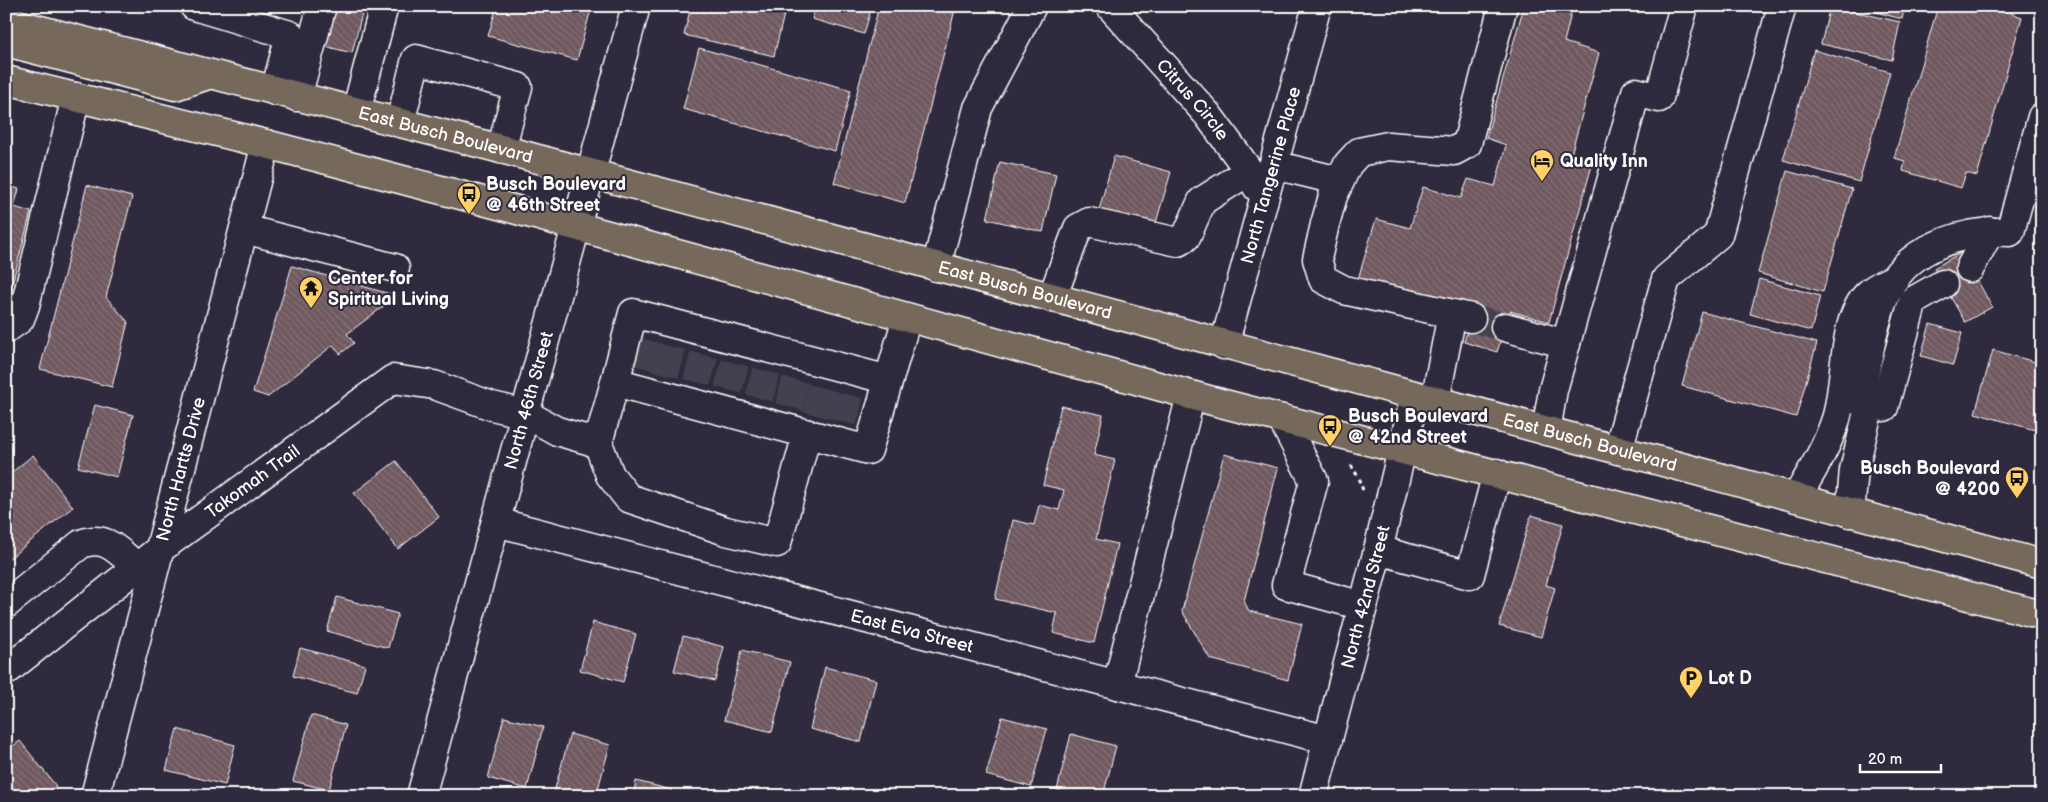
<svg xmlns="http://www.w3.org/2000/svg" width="2048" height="802" viewBox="0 0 2048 802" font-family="'Balsamiq Sans',sans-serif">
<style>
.building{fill:url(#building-back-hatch);stroke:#fff}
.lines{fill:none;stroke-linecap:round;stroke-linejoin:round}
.minor-tunnel{stroke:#443f50;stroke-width:28;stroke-dasharray:28 14;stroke-linecap:butt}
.minor-casing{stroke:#fff;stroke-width:31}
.major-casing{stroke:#fff;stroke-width:31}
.path{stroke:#fff;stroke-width:3;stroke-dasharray:4 4;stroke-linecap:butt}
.minor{stroke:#2f2a3d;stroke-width:28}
.major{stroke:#76695c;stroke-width:28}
.labels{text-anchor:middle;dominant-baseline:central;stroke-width:4;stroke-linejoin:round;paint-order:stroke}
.street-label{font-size:18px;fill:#fff;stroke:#2f2a3d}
.poi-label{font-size:18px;font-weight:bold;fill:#fff;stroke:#2f2a3d;text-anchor:start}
</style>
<defs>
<pattern id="building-back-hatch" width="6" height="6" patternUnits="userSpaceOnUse" patternTransform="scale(1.25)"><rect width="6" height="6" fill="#6f585f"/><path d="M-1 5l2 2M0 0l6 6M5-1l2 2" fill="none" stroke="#857177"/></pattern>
</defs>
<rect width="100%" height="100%" fill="#2f2a3d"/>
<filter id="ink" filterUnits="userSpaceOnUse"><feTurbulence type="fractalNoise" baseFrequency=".02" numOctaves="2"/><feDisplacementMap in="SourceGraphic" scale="10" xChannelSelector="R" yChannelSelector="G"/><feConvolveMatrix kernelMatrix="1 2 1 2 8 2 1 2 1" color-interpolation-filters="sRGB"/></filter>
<g filter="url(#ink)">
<!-- building -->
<g class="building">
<path d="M331,6H364L352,53L320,45Z"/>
<path d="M497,6H592L577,60L488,36Z"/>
<path d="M691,6H786L774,56L684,35Z"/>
<path d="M816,6H872L864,34L812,19Z"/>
<path d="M879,6H956L905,203L834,183Z"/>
<path d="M1524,6H1573L1564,42L1599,53L1570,158L1592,165L1549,322L1510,311L1497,352L1464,342L1473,312L1358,279L1376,219L1410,228L1423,187L1461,198L1468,179L1495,186L1506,145L1486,138Z"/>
<path d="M1830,6L1900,22L1892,60L1821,44Z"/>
<path d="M1853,6H1905L1902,19Z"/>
<path d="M1938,6H2012L2011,13L2022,17L1977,176L1966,173L1961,188L1903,171L1905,161L1894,158Z"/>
<path d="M699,48L851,90L835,151L683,109Z"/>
<path d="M1814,50L1890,72L1859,182L1783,160Z"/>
<path d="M1114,156L1171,172L1155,226L1099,210Z"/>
<path d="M1000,162L1056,174L1043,232L987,219Z"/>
<path d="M1787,171L1852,189L1823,292L1758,273Z"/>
<path d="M6,185L19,189L14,207L31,212L6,307Z"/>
<path d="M87,185L132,197L106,297L128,322L112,387L40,369Z"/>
<path d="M1962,252L1992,307L1965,322L1934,268Z"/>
<path d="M292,266L397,296L347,334L354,343L340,354L333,345L268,397L253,392Z"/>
<path d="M1759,279L1820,296L1811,331L1750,314Z"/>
<path d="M1702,312L1817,343L1796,417L1682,386Z"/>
<path d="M1930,324L1962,333L1953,365L1921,356Z"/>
<path d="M1993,350L2042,364V432L1975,413Z"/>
<path d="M95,405L133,415L117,477L78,467Z"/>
<path d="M1061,406L1103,415L1094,455L1115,460L1096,539L1117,544L1094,643L1053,633L1057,613L995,599L1013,520L1034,525L1039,505L1059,510L1064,490L1043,485Z"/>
<path d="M1224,454L1278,468L1244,601L1249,611L1302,624L1288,680L1210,659L1182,611Z"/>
<path d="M33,455L73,507L6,561V477Z"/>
<path d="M396,461L439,517L398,549L354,493Z"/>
<path d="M1531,515L1563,524L1546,585L1555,588L1541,637L1499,626Z"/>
<path d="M337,597L398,614L388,648L327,631Z"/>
<path d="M593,622L636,634L623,682L580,670Z"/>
<path d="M683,636L724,647L715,681L674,671Z"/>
<path d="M300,648L365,665L357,693L293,676Z"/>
<path d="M742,650L790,662L772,732L724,720Z"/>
<path d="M825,667L876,680L861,742L810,729Z"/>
<path d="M311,715L346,725L329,790L293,781Z"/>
<path d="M504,717L543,727L527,789L488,778Z"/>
<path d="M1002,717L1047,729L1031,787L986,775Z"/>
<path d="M177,729L235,745L225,785L166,770Z"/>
<path d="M570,734L610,745L596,796H553Z"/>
<path d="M1071,734L1116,746L1103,796H1078L1057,790Z"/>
<path d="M20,741L56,786L44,796H6V751Z"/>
<path d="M636,781L672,790L670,796H633Z"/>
</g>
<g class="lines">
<!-- minor-tunnel -->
<g class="minor-tunnel">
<path d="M1471,318L1505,327"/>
<path d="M641,367L650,337"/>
<path d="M665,374L673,343"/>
<path d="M697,382L705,352"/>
<path d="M728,390L736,360"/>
<path d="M759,398L767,367"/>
<path d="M789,407L797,376"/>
<path d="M816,415L824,383"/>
<path d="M843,422L851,390"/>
</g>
<!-- minor casing -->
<g class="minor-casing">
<g id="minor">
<path d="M194,6L290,35L275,91"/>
<path id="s1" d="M1110,6L1208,115L1249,171L1257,187"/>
<path d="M297,97L322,6"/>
<path d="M356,112L384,6"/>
<path d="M400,123L416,59L518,87L501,149"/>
<path d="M1274,165L1340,181"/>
<path d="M244,229L395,268"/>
<path d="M936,267L978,108L1032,6"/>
<path d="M1970,268L1990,231"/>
<path d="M1052,298L1078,228L1089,222L1178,242L1186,237L1202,201L1249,171"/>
<path d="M1471,318L1344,290L1323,279L1317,259L1325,224L1333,196L1348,164L1359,152L1388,146L1454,151L1467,144L1503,6"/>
<path d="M1505,327L1566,344"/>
<path d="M6,329L20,319L25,306L76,97"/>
<path id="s2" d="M1224,345L1317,6"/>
<path d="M889,380L633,313L615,382L868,450L907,318"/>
<path d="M1842,396L1884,407L1913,301L1943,284"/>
<path d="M1859,400C1866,369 1874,316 1888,289C1911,245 1966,230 2010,232L2042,117"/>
<path d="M1435,401L1452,314"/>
<path d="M1282,419L1314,481L1286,585L1363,606"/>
<path d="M1546,431L1553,390L1636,92L1659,98L1684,6"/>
<path d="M598,443L610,475L628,498L726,531L777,543L807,434"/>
<path d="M1618,450L1666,279L1718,235L1782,6"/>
<path d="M1796,498C1811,473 1827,447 1836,419C1847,384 1841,320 1868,294C1875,287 1885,283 1894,279"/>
<path d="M1850,513L1854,470L1870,403"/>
<path id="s3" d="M496,522L1328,740"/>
<path d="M1378,550L1470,575L1497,473"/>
<path d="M6,604L81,544C106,534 119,552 137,567"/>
<path id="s4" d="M6,671L160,549L393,379L434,385L492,406L526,414L557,431L598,443L615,382"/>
<path d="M1117,685L1191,395"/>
<path id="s5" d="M95,796L266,144"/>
<path id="s6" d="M421,796L636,6"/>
<path id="s7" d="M1313,796L1378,550L1415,396"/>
</g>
</g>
<!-- major casing -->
<g class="major-casing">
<g id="major">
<path id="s8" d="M6,21L501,149L2042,564"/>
<path d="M6,42L175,86L211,74"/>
<path d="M6,80L266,144L506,207L1209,400L2042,615"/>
</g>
</g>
<!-- path -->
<path class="path" d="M1351,465L1360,480L1363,491"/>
<!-- minor -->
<use href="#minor" class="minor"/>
<!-- major -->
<use href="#major" class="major"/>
</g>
</g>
<!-- icons -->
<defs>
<g id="hotel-pin" transform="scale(1.25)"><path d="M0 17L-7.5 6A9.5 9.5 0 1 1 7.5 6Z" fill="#ffd166" stroke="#2f2a3d"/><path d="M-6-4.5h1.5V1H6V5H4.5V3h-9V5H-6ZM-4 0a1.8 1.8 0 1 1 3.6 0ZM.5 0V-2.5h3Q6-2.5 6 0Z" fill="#111"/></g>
<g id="bus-pin" transform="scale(1.25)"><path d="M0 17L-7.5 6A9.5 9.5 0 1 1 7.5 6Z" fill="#ffd166" stroke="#2f2a3d"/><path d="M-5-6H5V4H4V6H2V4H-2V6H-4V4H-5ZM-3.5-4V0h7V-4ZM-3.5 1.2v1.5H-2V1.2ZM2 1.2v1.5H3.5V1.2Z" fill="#111"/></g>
<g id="temple-pin" transform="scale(1.25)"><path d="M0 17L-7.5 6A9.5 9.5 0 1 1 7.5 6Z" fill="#ffd166" stroke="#2f2a3d"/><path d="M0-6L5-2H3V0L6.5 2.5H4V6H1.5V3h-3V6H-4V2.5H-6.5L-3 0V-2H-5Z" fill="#111"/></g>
<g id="parking-pin" transform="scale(1.25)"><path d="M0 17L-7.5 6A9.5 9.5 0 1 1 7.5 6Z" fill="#ffd166" stroke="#2f2a3d"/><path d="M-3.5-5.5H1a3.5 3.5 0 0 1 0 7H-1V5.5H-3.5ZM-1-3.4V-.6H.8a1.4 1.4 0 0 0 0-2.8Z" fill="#111"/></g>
</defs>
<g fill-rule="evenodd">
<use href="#hotel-pin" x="1542" y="161"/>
<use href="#bus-pin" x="469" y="194"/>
<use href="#temple-pin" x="311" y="288"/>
<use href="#bus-pin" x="1330" y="426"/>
<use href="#bus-pin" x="2017" y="478"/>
<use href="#parking-pin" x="1691" y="678"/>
</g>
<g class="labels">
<!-- street labels -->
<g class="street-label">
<text stroke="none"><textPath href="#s1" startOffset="125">Citrus Circle</textPath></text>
<text stroke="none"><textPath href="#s8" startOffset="454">East Busch Boulevard</textPath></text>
<text stroke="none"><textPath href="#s2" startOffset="176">North Tangerine Place</textPath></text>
<text stroke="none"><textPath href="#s8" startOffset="1054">East Busch Boulevard</textPath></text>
<text stroke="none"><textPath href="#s6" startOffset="410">North 46th Street</textPath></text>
<text stroke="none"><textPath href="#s8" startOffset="1639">East Busch Boulevard</textPath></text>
<text stroke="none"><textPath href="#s5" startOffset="338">North Hartts Drive</textPath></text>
<text stroke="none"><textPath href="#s4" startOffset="311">Takomah Trail</textPath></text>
<text stroke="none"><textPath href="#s7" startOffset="206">North 42nd Street</textPath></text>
<text stroke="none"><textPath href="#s3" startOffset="430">East Eva Street</textPath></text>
</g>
<!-- poi labels -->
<g class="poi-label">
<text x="1560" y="161">Quality Inn</text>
<text x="486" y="184">Busch Boulevard<tspan x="486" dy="21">@ 46th Street</tspan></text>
<text x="328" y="278">Center for<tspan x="328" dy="21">Spiritual Living</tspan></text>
<text x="1348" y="416">Busch Boulevard<tspan x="1348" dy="21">@ 42nd Street</tspan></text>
<text x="2000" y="468" text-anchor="end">Busch Boulevard<tspan x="2000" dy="21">@ 4200</tspan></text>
<text x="1708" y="678">Lot D</text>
</g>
</g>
<!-- margin -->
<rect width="2048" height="802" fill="none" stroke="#2f2a3d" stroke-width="25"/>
<rect x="12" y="12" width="2023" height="777" fill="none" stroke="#fff" stroke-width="2" filter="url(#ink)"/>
<!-- scale -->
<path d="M1860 764v8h81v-8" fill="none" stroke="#ffffff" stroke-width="2.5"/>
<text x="1868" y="764" font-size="15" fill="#ffffff" stroke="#2f2a3d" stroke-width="4" paint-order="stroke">20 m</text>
</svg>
